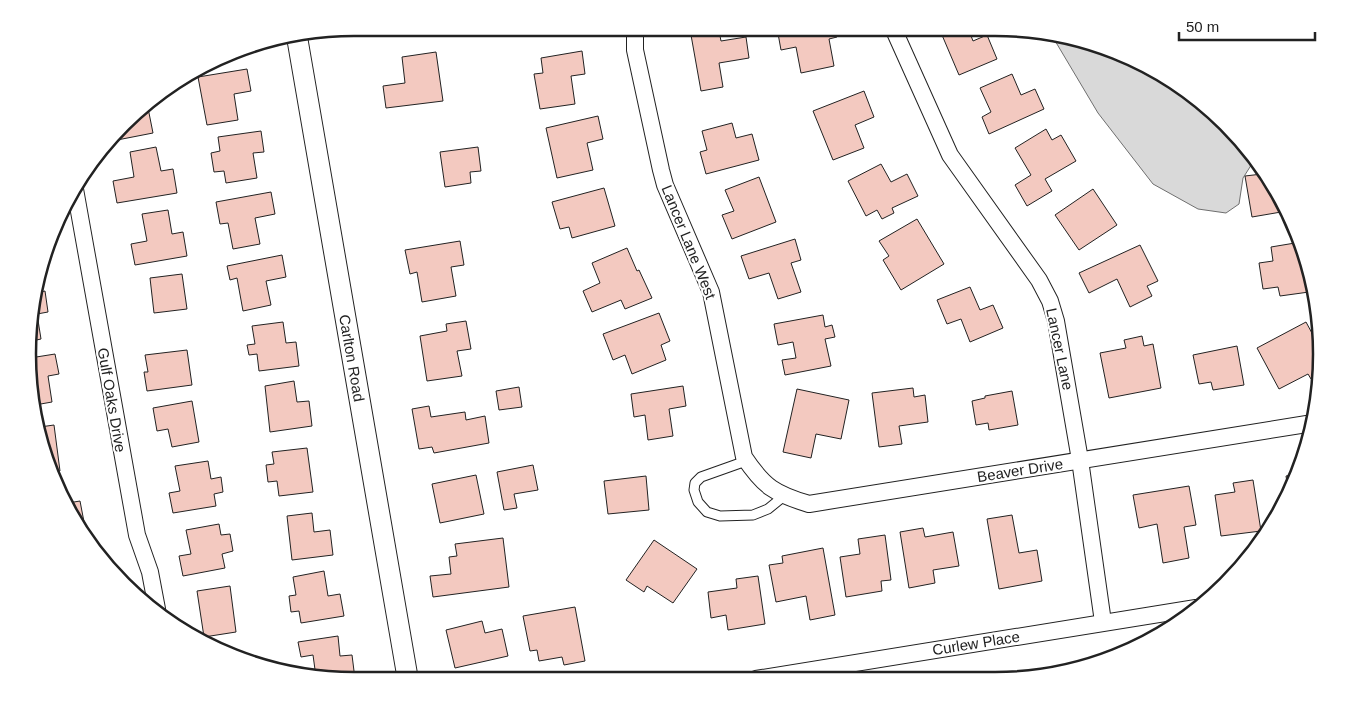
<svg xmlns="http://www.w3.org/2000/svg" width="1349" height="708" viewBox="0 0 1349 708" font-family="Helvetica,sans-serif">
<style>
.water{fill:#d9d9d9;stroke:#6f6f6f}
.building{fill:#f3c9c0;stroke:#222}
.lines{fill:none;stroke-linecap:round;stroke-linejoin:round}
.service-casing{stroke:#222;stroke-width:11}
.minor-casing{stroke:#222;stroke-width:18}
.tertiary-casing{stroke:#222;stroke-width:22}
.service{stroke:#fff;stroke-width:9}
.minor{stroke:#fff;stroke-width:16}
.tertiary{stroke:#fff;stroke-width:20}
.labels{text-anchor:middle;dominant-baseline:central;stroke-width:4;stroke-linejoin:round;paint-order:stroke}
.street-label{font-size:15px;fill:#222;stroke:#fff}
.rim{fill:none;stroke:#222;stroke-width:2.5}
</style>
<rect width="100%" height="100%" fill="#fff"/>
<!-- water -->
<path class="water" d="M1051,34C1061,36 1071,36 1081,39C1150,60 1213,101 1255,159L1243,178L1239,204L1226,213L1198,209L1153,184L1098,113Z"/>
<!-- building -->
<g class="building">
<path d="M554,28H580L577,35Z"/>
<path d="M777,28H835L837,37L829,39L834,66L801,73L796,47L781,50Z"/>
<path d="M939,28H968L973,41L987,35L997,59L959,75Z"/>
<path d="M719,31L721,41L746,37L749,58L719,63L723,87L701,91L691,35Z"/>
<path d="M582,51L585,74L571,76L575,104L540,109L534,74L543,73L541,58Z"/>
<path d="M436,52L443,101L386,108L383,86L405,83L402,57Z"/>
<path d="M247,69L251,91L234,94L238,120L207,125L198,77Z"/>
<path d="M1012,74L1021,95L1035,89L1044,109L989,134L982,117L991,112L980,88Z"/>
<path d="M864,91L874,117L855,125L864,148L833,160L813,111Z"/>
<path d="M147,103L153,133L112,141Z"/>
<path d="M598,116L603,139L587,143L593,170L557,178L546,128Z"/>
<path d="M732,123L736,138L752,134L759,160L706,174L700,152L707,150L702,131Z"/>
<path d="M1046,129L1052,140L1061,135L1076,161L1045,179L1052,191L1027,206L1015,185L1031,175L1015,148Z"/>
<path d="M261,131L264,152L253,153L257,178L226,183L224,171L214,172L211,153L220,151L218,137Z"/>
<path d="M156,147L161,171L173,169L177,193L117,203L113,181L134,177L130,152Z"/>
<path d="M478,147L481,171L470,172L471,183L445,187L440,152Z"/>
<path d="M881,164L891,182L907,174L918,196L892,208L894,213L882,219L877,210L866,216L848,181Z"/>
<path d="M1261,167L1278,191L1287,211L1252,217L1245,176L1262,174Z"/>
<path d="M759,177L776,222L732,239L722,215L734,211L725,190Z"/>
<path d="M604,188L615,226L572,238L569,227L560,229L552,202Z"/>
<path d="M1093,189L1117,225L1079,250L1055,215Z"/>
<path d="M271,192L275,214L255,218L260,244L233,249L228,223L220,224L216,202Z"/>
<path d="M168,210L172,234L183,232L187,256L135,265L131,244L147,241L142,214Z"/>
<path d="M917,219L944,264L901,290L883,260L889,256L879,241Z"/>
<path d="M795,239L801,260L791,263L801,292L778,299L769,273L749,279L741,256Z"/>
<path d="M460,241L464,265L451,267L456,296L422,302L417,272L410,274L405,250Z"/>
<path d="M1301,242L1307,262H1305L1309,292L1280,296L1278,287L1263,289L1259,263L1273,261L1271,247Z"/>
<path d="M1140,245L1158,281L1147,286L1152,296L1130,307L1117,279L1089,293L1079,273Z"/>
<path d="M627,248L637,271L639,270L652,298L625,309L621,300L592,312L583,291L600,283L592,263Z"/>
<path d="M282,255L286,277L266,281L271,305L243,311L237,278L230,280L227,266Z"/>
<path d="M182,274L187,309L154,313L150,278Z"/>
<path d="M970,287L980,310L993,305L1003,328L970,342L961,319L947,324L937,300Z"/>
<path d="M45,291L48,312L37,314L41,339L32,341L36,293Z"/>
<path d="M659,313L670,341L661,345L666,360L632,374L625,355L613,360L603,334Z"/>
<path d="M823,315L825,327L832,325L835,337L825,339L831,366L785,375L782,360L796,358L793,342L778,345L774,324Z"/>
<path d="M466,321L471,349L457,351L462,376L427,381L420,336L447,331L446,324Z"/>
<path d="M283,322L286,343L296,342L299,366L259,371L257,354L249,355L247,345L255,344L252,326Z"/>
<path d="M1306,322L1320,348L1321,374L1311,379L1308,374L1279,389L1257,348Z"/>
<path d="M1142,336L1144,346L1153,344L1161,388L1109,398L1100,353L1126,348L1124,340Z"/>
<path d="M1237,346L1244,385L1213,390L1211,382L1199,384L1193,355Z"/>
<path d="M187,350L192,385L147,391L144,372H148L145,355Z"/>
<path d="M55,354L59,374L48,376L52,402L35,405L28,376L30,358Z"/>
<path d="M294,381L297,402L309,401L312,426L270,432L265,386Z"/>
<path d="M683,386L686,406L669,409L673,436L648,440L645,415L634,417L631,394Z"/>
<path d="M519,387L522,407L499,410L496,391Z"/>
<path d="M913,388L914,397L925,395L928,422L899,426L902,444L879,447L872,393Z"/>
<path d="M797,389L849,400L841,439L816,434L811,458L783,452Z"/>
<path d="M1012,391L1018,425L989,430L988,423L976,425L972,401L985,398V396Z"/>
<path d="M192,401L199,442L172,447L168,429L157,431L153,408Z"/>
<path d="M429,406L431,417L465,412L466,420L485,416L489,443L434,453L432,447L419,449L412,409Z"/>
<path d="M54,425L60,471L51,473L40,427Z"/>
<path d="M307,448L313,492L279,496L277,481L268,482L266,465L274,464L272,452Z"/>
<path d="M208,461L211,479L221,477L223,492L214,494L216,506L173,513L169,493L180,491L175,466Z"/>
<path d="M533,465L538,490L514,494L517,508L504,510L497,472Z"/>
<path d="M1297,474L1289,495L1286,476Z"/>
<path d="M476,475L484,514L440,523L432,484Z"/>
<path d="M646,476L649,510L608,514L604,481Z"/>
<path d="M1253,480L1261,531L1221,536L1215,495L1235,492L1233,483Z"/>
<path d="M1189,486L1196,525L1184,527L1189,558L1163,563L1157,524L1139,528L1133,495Z"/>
<path d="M80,501L85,527H84L68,503Z"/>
<path d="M312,513L314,532L330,530L333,555L292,560L287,516Z"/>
<path d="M1012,515L1019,553L1037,550L1042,581L999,589L987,519Z"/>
<path d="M219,524L221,535L230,534L233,551L222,554L225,568L183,576L179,556L191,554L186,530Z"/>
<path d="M923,528L925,537L953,532L959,566L933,570L935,583L909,588L900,532Z"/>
<path d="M885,535L891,580L881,581L882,591L846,597L840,557L860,554L858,539Z"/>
<path d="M503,538L509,587L433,597L430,576L451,574L449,557L457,556L455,544Z"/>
<path d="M654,540L697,569L673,603L647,586L644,592L626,580Z"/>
<path d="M823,548L835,615L810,620L806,596L776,602L769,565L783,563L782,556Z"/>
<path d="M324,571L328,596L340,594L344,616L301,623L299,611L291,612L289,596L296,595L293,577Z"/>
<path d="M758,576L765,624L728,630L726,615L711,618L708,592L737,588L736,579Z"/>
<path d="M230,586L236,632L204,637L197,591Z"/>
<path d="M575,607L585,661L564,665L562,657L539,661L537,650L530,651L523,616Z"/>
<path d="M482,621L485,633L502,629L508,656L455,668L446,630Z"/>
<path d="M338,636L340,656L352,655L355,679L333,680L316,677L313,655L301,657L298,642Z"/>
</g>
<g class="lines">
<!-- service casing -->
<g class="service-casing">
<path id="service" d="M746,461L701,477L695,483L694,490L698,502L707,512L720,516L753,515L768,509L784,496"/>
</g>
<!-- minor casing -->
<g class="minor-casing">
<g id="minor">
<path d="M637,28L635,35V50L661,170L665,185L711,292L744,457C764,487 775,494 809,504L1313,423"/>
<path d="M893,28L950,155L1039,280L1050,301L1056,321L1080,460L1103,622"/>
<path d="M75,189L137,535L150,572L157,609"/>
<path d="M756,679L1196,608"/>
</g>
</g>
<!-- tertiary casing -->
<g class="tertiary-casing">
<path id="tertiary" d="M297,37L408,680"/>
</g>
<!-- service -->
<use href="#service" class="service"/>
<!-- minor -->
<use href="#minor" class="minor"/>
<!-- tertiary -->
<use href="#tertiary" class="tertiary"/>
</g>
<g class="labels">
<!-- street labels -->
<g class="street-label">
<text transform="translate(689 242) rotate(68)">Lancer Lane West</text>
<text transform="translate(1060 349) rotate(78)">Lancer Lane</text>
<text transform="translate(352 358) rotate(80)">Carlton Road</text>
<text transform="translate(112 400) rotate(80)">Gulf Oaks Drive</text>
<text transform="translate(1020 470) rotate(-9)">Beaver Drive</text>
<text transform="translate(976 643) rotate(-9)">Curlew Place</text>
</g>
</g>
<!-- crop -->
<path d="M0 0H1349V708H0ZM354 36H995A318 318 0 0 1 1313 354V354A318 318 0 0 1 995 672H354A318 318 0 0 1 36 354V354A318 318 0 0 1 354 36Z" fill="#fff" fill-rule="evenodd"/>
<path class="rim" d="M354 36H995A318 318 0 0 1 1313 354V354A318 318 0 0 1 995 672H354A318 318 0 0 1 36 354V354A318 318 0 0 1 354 36Z"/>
<!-- scale -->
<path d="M1179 32v8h136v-8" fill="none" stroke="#222222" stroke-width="2.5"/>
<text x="1186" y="32" font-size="15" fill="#222222" stroke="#ffffff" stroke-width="4" paint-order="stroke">50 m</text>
</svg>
